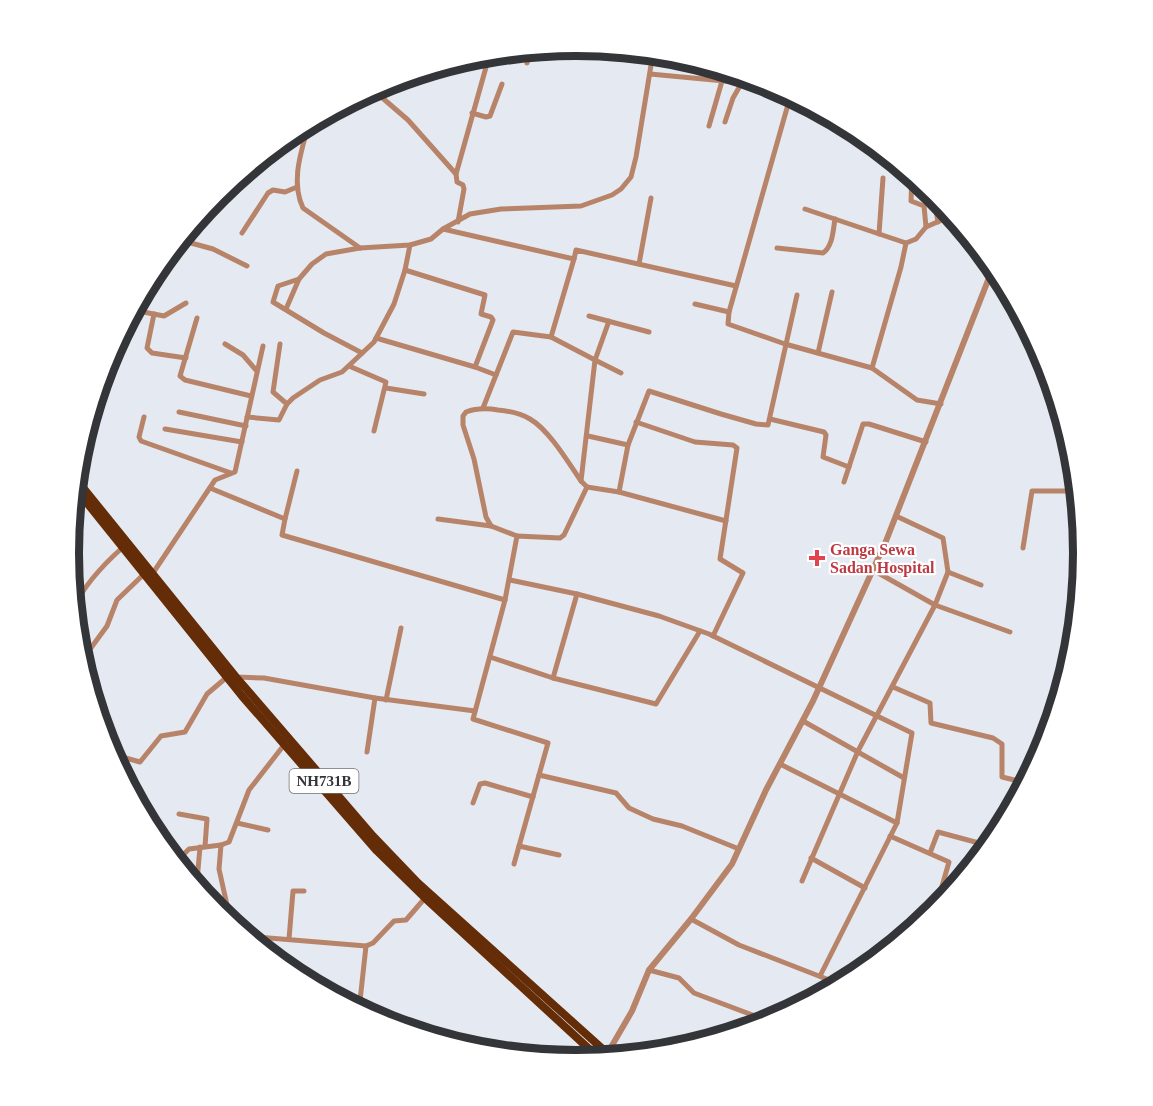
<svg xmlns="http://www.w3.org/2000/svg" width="1153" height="1106" viewBox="0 0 1153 1106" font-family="'Times New Roman',serif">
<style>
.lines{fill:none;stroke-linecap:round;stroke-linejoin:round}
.minor{stroke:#b88469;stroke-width:5}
.tertiary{stroke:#b88469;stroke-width:6}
.trunk{stroke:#642d08;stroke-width:8}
.health-dot{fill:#e0444e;stroke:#fff;stroke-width:2}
.labels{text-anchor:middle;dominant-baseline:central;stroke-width:4.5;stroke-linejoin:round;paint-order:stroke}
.shield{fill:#fff;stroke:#717274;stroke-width:1.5}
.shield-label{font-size:15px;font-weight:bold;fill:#343538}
.health-label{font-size:16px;font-weight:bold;fill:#be3a42;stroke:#fff;text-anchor:start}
.rim{fill:none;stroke:#343538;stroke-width:8}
</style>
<rect width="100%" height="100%" fill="#e5e9f1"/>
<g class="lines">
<!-- minor -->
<g class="minor">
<path d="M572,54L574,45"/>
<path d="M527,63L532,49"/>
<path d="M650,74L735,82L749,77"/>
<path d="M419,79L422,72"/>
<path d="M386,82L379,95L408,120L456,174"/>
<path d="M791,94L729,312L728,324L785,344L872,368L917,400L941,404"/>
<path d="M472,113L486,117L490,116L502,84"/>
<path d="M725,122L733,98L744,79"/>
<path d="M309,123C302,150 290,180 303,208L360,248"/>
<path d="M709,126L722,81"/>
<path d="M912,174L911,201L924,206L926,227"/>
<path d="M933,192L938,222"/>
<path d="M805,209L906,243"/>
<path d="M458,222L464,189L463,185L457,182L456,174L490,53"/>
<path d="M443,229L574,259L551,337L595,360L581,481L587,487L564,535L560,538L517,536L505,600L473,719L548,743L514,864"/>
<path d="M242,233L268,193L273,190L285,192L297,187"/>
<path d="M879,234L883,178"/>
<path d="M180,240L213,249L247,266"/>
<path d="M777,248L823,253C833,246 833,230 835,219"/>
<path d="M574,259L576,250L736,286"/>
<path d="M639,264L651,198"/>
<path d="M405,270L485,295L481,314L491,317L493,320L475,367"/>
<path d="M695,304L729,312"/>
<path d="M286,309L299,279"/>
<path d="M133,310L164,316L186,303"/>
<path d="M154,314L147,348L152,353L186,358"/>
<path d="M589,316L649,332"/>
<path d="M197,318L180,376L185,380L251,396"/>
<path d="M609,321L595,360L621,373"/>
<path d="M376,338L475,367L496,375"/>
<path d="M225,344L243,355L256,370"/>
<path d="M280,344L273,392L287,404"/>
<path d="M362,353L324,333L273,302L278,286L299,279L312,264L326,254L360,248L410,245L431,239L443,229L470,214L501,209L581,206L612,195L621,189L631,177L636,157L653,53"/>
<path d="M818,353L832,292"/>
<path d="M349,366L386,382L374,431"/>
<path d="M872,368L901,267L906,243L916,239L926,227L953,215"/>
<path d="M386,388L424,394"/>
<path d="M483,408L513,332L551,337"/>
<path d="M179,412L246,426"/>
<path d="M144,417L139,437L141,441L231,473"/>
<path d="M247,417L279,420L287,404L293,398L320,380L342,372L374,342L394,304L405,270L410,245"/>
<path d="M770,419L824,432L826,435L823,457L849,467"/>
<path d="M636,422L695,442L733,445L737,448L720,559L743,573L713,636"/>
<path d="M165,429L242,442"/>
<path d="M588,436L628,445"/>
<path d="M844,482L863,424H869L926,442"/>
<path d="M587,487L619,492L726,521"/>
<path d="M210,488L285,519L282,535L505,600"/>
<path d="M619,492L628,445L649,391L721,414L756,424L768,425L797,295"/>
<path d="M285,519L297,471"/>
<path d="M438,519L491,526"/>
<path d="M517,536L491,526L486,517L474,459L463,425V416L466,412C477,408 486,408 498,410C509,411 520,413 530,419C549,430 568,462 581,481"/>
<path d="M1023,548L1032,491H1078"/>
<path d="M873,570L935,605L1010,632"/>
<path d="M948,572L981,585"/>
<path d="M151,576L215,480L235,472L263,346"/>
<path d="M510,580L577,594L659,616L709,634L912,733L897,823L820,976"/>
<path d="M74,607C85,584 103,565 122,548"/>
<path d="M78,648L88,652"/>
<path d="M490,657L553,678L656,704L700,631"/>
<path d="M82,664L88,652L107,626L117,600L144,574"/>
<path d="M236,677L264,678L375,698L475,711"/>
<path d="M553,678L577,594"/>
<path d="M893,687L930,703L931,723L993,738L1002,744V777L1027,783"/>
<path d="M386,700L401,628"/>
<path d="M803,721L904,778"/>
<path d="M367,752L375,698"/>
<path d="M111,754L140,762L161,736L185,732L207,694L227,677"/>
<path d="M780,764L897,823"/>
<path d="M539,775L616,793L629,808L653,819L682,826L739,849"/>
<path d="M473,803L480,784L485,783L533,797"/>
<path d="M179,814L207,819L205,846"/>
<path d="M237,823L268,830"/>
<path d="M890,836L949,862L934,914"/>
<path d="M221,845L219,869L231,923"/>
<path d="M519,846L559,855"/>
<path d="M930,853L938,832L990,846"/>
<path d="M811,858L865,888"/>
<path d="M176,862L189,849L221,845L229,842L249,790L284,745"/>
<path d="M802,881L858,751L935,605L948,572L943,538L896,516"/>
<path d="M194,884L197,881L200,847"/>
<path d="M691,919L739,945L842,985"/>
<path d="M246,936L366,946L373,943L394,921L406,920L425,898"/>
<path d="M289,939L293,891H304"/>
<path d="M649,970L679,978L694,993L771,1022"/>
<path d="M359,1010L366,946"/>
</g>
<!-- tertiary -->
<path class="tertiary" d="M610,1056V1049L632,1011L649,970L691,919L732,864L766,790L813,701L886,541L994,265"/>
<!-- trunk -->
<g class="trunk">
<path d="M76,479L236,677L373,836L418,883L606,1052L603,1058"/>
<path d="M75,488L242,696L377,851L425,898L600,1059"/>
</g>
</g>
<!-- markers -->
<path class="health-dot" d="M814 549h6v6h6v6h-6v6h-6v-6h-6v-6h6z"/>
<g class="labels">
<!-- shield labels -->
<rect class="shield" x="289.5" y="769" width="69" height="24" rx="4.5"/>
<g class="shield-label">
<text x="324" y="781">NH731B</text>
</g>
<!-- health labels -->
<g class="health-label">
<text x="830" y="549">Ganga Sewa<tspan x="830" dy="18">Sadan Hospital</tspan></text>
</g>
</g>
<!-- crop -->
<path d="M0 0H1153V1106H0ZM79 553a497 497 0 1 1 994 0a497 497 0 1 1-994 0Z" fill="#fff" fill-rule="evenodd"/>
<path class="rim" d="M79 553a497 497 0 1 1 994 0a497 497 0 1 1-994 0Z"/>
</svg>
